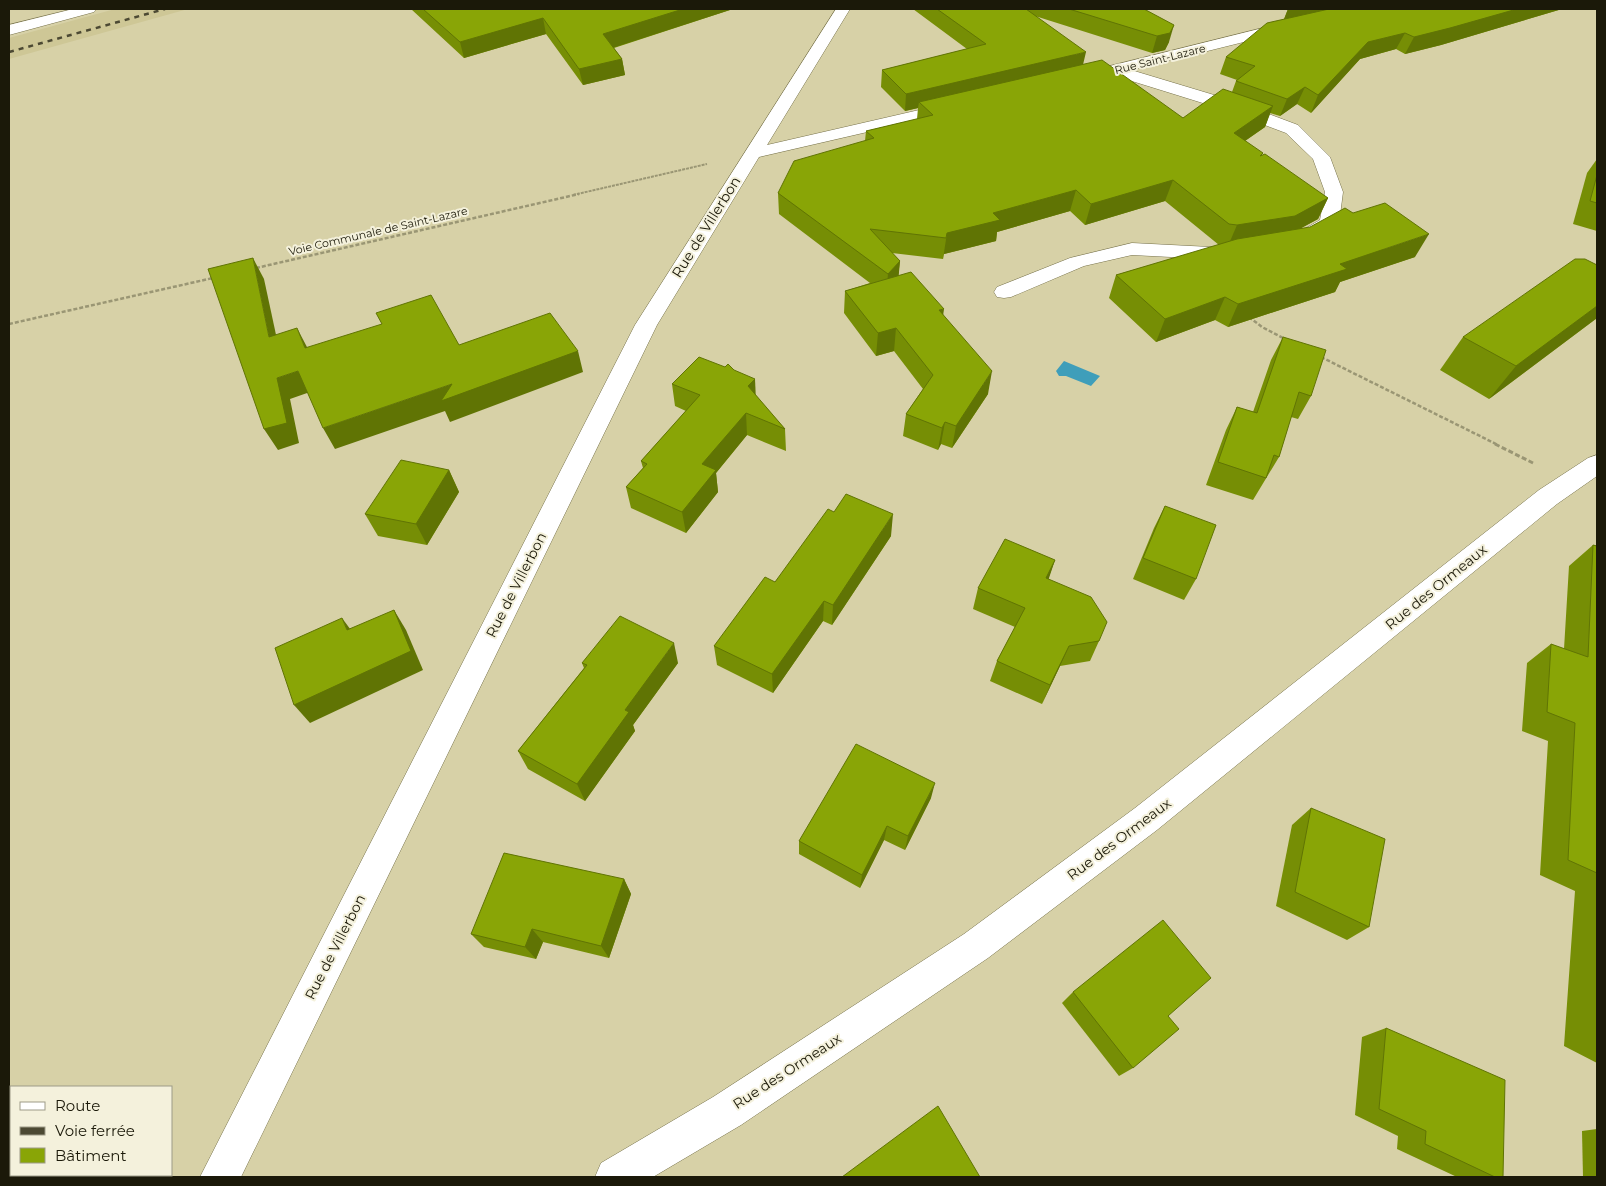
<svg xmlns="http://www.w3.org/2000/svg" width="1606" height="1186" viewBox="0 0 1606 1186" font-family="Montserrat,sans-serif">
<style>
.built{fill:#cec796}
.water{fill:#3f9eba}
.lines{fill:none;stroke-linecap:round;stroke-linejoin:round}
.street-casing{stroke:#77724b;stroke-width:1}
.path-far2{stroke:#9a9674;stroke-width:2;stroke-dasharray:3 1;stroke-linecap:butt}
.path-far1{stroke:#9a9674;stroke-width:2.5;stroke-dasharray:4 2;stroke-linecap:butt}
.path{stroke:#9a9674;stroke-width:3;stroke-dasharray:5 2.5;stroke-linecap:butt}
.street{fill:#fff;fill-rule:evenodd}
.rail{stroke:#4c4933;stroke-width:2.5;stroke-dasharray:5 5;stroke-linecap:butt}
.wall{fill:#768e05}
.shaded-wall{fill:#607404}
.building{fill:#89a506;stroke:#607404}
.labels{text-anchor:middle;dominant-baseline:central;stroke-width:4;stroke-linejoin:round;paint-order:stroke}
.far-street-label{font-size:11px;fill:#1b1909;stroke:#f4f1dc}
.street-label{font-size:14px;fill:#1b1909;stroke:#f4f1dc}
</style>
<rect width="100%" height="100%" fill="#d7d1a7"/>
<!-- built -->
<path class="built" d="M115,9H188L9,59V38Z"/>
<!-- water -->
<path class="water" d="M1064,361L1100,376L1091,386L1066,376H1059L1056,371Z"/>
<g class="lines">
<!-- street casing -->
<g class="street-casing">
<g id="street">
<path d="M73,9H96L94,12L9,35V25Z"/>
<path d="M836,9H850L767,145L954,102L960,103L962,107L960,111L954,112L759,157L657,325L241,1177H200L635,325Z"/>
<path d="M1287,22L1292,24L1295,27L1292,30L1131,70L1234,101L1298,125L1330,157L1343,192L1339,223C1331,234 1309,245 1296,242L1293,238L1296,234L1320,220L1325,192L1313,159L1286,133L1222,109L1106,73L1104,70L1106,67Z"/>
<path d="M1132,243L1230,248L1237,250L1240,254L1237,258L1230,260L1132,255L1084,266L1011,297L1004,298L997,297L994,292L997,287L1070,258Z"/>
<path d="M1597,455V476L1557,504L1157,830L988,958L741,1125L653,1177H595L601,1163L713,1097L964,934L1135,808L1539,490L1588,458Z"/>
</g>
</g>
<!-- path-far2 -->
<path class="path-far2" d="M573,195L707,164"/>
<!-- path-far1 -->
<g class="path-far1">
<path d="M256,268L579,194"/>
<path d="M1249,317L1262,327L1287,340"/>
<path d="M9,324L213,278"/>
<path d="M1321,357L1498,445"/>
</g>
<!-- path -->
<path class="path" d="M1495,444L1535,464"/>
<!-- street -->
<use href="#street" class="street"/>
<!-- rail -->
<path class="rail" d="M9,52L165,9"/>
</g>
<!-- wall -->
<g class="wall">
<path d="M411,9H733L614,48L622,59L625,75L583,85L546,34L464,58Z"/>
<path d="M913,9H1144L1169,42L1165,50L1152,53L1035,16L1083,64L1183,118L1232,92L1236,81L1237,80L1220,74L1226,57L1284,19L1288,9H1562L1441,45L1405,54L1396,49L1360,59L1311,113L1297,104L1280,116L1270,113L1265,127L1245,141L1262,155L1328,198L1318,219L1301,228L1415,257L1340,282L1335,292L1228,327L1215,320L1156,342L1109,298L1116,275L1219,245L1165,201L1085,225L1070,211L997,232L996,241L944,254L943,259L892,253L900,261L898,276L943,315L988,394L952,448L941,444L938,450L903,436L906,414L923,389L894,351L876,356L844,313L845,291L870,283L779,214L778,193L865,141L866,131L917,119L918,108L905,111L881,87L882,70L967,49Z"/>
<path d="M1597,159V231L1573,224L1587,173Z"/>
<path d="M1597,265V318L1489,399L1440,370L1463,337Z"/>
<path d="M1283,337L1311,396L1298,419L1291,417L1279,457L1253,500L1206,485L1226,430L1237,407L1253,412L1271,360Z"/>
<path d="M672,384L755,395L785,429L786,451L747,435L716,473L718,492L686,533L631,508L626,487L643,468L641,461L686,411L675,406Z"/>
<path d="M449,470L459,492L427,545L378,536L365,514Z"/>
<path d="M1165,506L1196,579L1184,600L1133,579L1154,528Z"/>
<path d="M834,512L891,536L832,625L823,621L773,693L717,665L714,646L775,582Z"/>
<path d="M1593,545L1597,546V1063L1564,1046L1575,891L1540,875L1548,741L1522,731L1527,663L1551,644L1564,649L1569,566Z"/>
<path d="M1055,560L1048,579L1099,641L1090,661L1060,666L1042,704L990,681L997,661L1015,627L973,609L978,588Z"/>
<path d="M582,663H678L633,725L635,731L585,801L528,769L518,751L584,668Z"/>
<path d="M931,798L905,850L884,840L860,888L799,854V841Z"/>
<path d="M1311,808L1369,927L1347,940L1276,906L1292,825Z"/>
<path d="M624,879L631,894L609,958L543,942L536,959L484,947L471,934Z"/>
<path d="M1073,992L1168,1016L1133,1068L1119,1076L1062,1003Z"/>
<path d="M1386,1028L1503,1177H1457L1397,1149L1398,1136L1355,1115L1362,1037Z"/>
<path d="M1597,1129V1177H1583L1582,1131Z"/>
</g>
<!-- shaded-wall -->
<g class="shaded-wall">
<path d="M683,9H733L606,50L603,34Z"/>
<path d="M1288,9H1340L1283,22Z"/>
<path d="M1517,9H1562L1441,45L1405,54L1414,37Z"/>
<path d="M543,18L546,34L464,58L460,42Z"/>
<path d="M1174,25L1169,42L1165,50L1152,53L1157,36Z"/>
<path d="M1405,33L1396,49L1360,59L1311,113L1318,95L1368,42Z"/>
<path d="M1086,52L1082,69L919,102L918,108L905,111L906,94Z"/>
<path d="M622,59L625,75L583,85L579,69Z"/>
<path d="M1305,87L1297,104L1280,116L1287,99Z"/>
<path d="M1273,106L1265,127L1226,154L1234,133Z"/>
<path d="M1173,180L1165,201L1085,225L1091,204Z"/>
<path d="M1076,190L1070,211L997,232L996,241L944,254L943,259L947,233L993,213Z"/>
<path d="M1328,198L1318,219L1285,237L1228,246L1237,225Z"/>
<path d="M1429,234L1415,257L1340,282L1335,292L1228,327L1238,304L1340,264Z"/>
<path d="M253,258L264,279L281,358L269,337Z"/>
<path d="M900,261L898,283L886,295L888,274Z"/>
<path d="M1225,297L1215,320L1156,342L1165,319Z"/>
<path d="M1597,306V318L1489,399L1516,366Z"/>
<path d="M944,309L941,331L939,310Z"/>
<path d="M297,328L308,349L305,348Z"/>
<path d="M896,328L894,351L876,356L878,333Z"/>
<path d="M578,351L583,372L450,422L445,411L335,449L323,428L452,384Z"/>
<path d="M298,371L310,392L290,399L299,443L278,450L264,429L277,378Z"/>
<path d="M992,371L988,394L952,448L956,426Z"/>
<path d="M755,379L756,401L748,386Z"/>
<path d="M746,413L747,435L716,473L718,492L686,533L682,512L702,464Z"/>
<path d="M945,422L941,444L938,450L942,428Z"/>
<path d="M449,470L459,492L427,545L416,524Z"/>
<path d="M893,514L891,536L832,625L833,605Z"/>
<path d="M1055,560L1048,581L1046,578Z"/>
<path d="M824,601L823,621L773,693L772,674Z"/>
<path d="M394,610L406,630L423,670L310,723L294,705Z"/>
<path d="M342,618L356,637L347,630Z"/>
<path d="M674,643L678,663L633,725L635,731L585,801L577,784L625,710Z"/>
<path d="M1069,646L1060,666L1042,704L1050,685Z"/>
<path d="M935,783L931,798L905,850L908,836Z"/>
<path d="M887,826L884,840L860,888L862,875Z"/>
<path d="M624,879L631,894L609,958L601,946Z"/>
<path d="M532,929L543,942L536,959L525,947Z"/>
</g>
<!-- building -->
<g class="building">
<path d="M423,9H683L603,34L622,59L579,69L543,18L460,42Z"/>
<path d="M937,9H1026L1086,52L906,94L882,70L986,44Z"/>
<path d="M1069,9H1144L1174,25L1170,33L1157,36Z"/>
<path d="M1329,9H1517L1450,28L1414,37L1405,33L1368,42L1318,95L1305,87L1287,99L1236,81L1255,66L1226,57L1267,23Z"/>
<path d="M1102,60L1183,118L1223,89L1273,106L1234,133L1263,153L1260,156L1265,154L1328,198L1295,216L1237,225L1229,224L1173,180L1091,204L1076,190L993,213L1000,220L947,233L946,238L870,229L900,261L888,274L778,193L794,161L874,138L866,131L933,115L919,102Z"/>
<path d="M1597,175V203L1590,201Z"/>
<path d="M1385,203L1429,234L1340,264L1347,269L1238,304L1225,297L1165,319L1116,275L1237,239L1310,227L1345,208L1353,213Z"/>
<path d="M253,258L269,337L297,328L305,348L382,324L376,313L431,295L459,345L550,313L578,351L441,401L452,384L323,428L298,371L277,378L287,423L264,429L208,269Z"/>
<path d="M1575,259H1585L1597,265V306L1516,366L1463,337Z"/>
<path d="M911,272L944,309L939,310L992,371L956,426L945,422L942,428L906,414L933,375L896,328L878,333L845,291Z"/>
<path d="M1283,337L1326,350L1311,396L1299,392L1279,457L1274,455L1266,478L1218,462L1237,407L1257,413Z"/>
<path d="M699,357L725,367L728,364L734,370L755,379L748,386L785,429L746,413L702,464L716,470L682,512L626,487L647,464L641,461L700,395L672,384Z"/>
<path d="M401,460L449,470L416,524L365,514Z"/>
<path d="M846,494L893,514L833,605L824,601L772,674L714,646L765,577L775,582L828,509L834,512Z"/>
<path d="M1165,506L1216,525L1196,579L1143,558Z"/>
<path d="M1005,539L1055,560L1046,578L1091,597L1107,622L1099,641L1069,646L1050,685L997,661L1025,608L978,588Z"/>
<path d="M1593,545L1597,546V873L1568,860L1575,723L1547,712L1551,644L1588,657Z"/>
<path d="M394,610L411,651L294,705L275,648L342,618L347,630Z"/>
<path d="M620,616L674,643L625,710L629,712L577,784L518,751L587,665L582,663Z"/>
<path d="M856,744L935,783L908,836L887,826L862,875L799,841Z"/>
<path d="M1311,808L1385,839L1369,927L1295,892Z"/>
<path d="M504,853L624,879L601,946L532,929L525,947L471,934Z"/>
<path d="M1163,920L1211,978L1168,1016L1179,1029L1133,1068L1073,992Z"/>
<path d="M1386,1028L1505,1080L1503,1177H1495L1425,1144L1426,1131L1379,1109Z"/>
<path d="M938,1106L980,1177H842Z"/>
</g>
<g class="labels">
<!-- far-street labels -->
<g class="far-street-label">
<text transform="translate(1160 59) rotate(-14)">Rue Saint-Lazare</text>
<text transform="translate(378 231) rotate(-13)">Voie Communale de Saint-Lazare</text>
</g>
<!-- street labels -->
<g class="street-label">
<text transform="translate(706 227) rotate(-58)">Rue de Villerbon</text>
<text transform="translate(516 585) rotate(-63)">Rue de Villerbon</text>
<text transform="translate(1436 587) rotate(-39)">Rue des Ormeaux</text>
<text transform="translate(1119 839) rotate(-37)">Rue des Ormeaux</text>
<text transform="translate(335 947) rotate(-63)">Rue de Villerbon</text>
<text transform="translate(787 1071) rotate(-33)">Rue des Ormeaux</text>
</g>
</g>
<!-- border -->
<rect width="1606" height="1186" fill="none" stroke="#1b1909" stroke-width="20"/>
<!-- legend -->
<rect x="10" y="1086" width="162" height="90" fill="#f4f1dc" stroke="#9d9b88"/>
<rect x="20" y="1102" width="25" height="8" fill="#ffffff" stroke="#9d9b88"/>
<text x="55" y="1111" font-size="15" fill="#1b1909">Route</text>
<rect x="20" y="1127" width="25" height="8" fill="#4c4933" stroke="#9d9b88"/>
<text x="55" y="1136" font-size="15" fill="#1b1909">Voie ferrée</text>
<rect x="20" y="1148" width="25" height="15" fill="#89a506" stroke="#9d9b88"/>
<text x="55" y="1161" font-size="15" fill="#1b1909">Bâtiment</text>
</svg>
